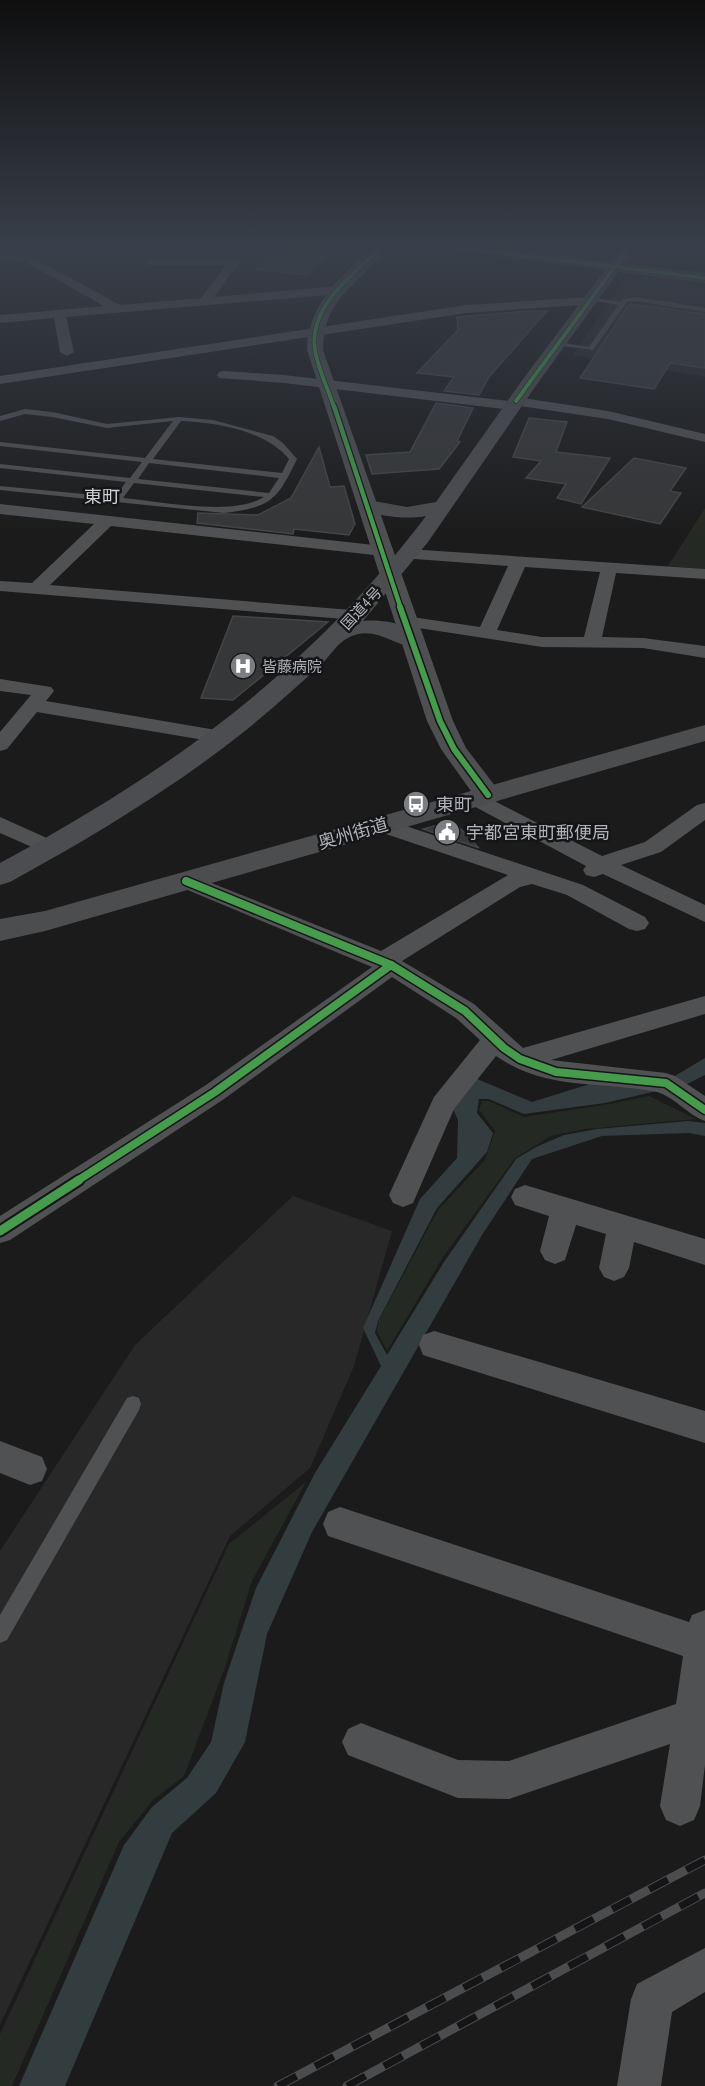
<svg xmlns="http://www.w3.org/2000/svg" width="705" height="2086" viewBox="0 0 705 2086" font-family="'PT Sans Narrow','Noto Sans JP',sans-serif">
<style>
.built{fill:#282829}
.green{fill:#242923}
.water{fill:#333c3f}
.building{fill:#363738;stroke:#444547;stroke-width:1.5}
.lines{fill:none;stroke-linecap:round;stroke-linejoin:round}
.lane{fill:#505153;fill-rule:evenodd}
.street{fill:#505153;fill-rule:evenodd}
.secondary{fill:#4e4f51;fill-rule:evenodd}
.primary{fill:#4c4d4f;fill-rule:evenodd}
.highway{fill:#4c4d50;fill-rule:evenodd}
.rail-casing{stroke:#4b4c4d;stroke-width:9}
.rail{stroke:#151517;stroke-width:7;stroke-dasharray:21;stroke-linecap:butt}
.cycleway-far4-casing{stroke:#151517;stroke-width:5}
.cycleway-far3-casing{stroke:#151517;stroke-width:7}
.cycleway-far2-casing{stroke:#151517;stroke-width:9}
.cycleway-far1-casing{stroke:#151517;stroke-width:11}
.cycleway-casing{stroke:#151517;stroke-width:13}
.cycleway-far4{stroke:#469c4c;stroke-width:4}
.cycleway-far3{stroke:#469c4c;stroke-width:4.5}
.cycleway-far2{stroke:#469c4c;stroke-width:6}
.cycleway-far1{stroke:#469c4c;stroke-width:8}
.cycleway{stroke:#469c4c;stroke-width:9}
.labels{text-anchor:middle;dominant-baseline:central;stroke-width:5;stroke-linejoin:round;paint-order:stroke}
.far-street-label{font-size:15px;fill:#aeb4ba;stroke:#151517}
.far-poi-label{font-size:15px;fill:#aeb4ba;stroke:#151517;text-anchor:start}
.far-quarter-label{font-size:18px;fill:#ced2d6;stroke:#151517}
.poi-label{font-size:18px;fill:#aeb4ba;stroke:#151517;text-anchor:start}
.street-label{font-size:18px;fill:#aeb4ba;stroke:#151517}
</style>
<rect width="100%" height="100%" fill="#1b1b1b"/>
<!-- built -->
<g class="built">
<path d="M536,246H613L606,255L586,259L533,253Z"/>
<path d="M657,276L705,282V377L573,355L624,280Z"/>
<path d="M293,1196L392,1231L354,1366L310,1468L230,1536L0,2025V1551L135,1345Z"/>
</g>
<!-- green -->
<g class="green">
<path d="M705,508V569L668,566Z"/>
<path d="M649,1096L696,1119L585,1129L551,1136L515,1158L443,1257L387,1351L377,1332L379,1320L438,1210L485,1160L495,1131L479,1110L482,1101H489L524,1117L610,1104Z"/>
<path d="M306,1482L252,1581L224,1670L184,1776L153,1800L119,1842L12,2086H0V2034L229,1544Z"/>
</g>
<!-- water -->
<path class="water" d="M705,1058V1075L687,1084L605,1103L524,1114L489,1099H479L477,1113L493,1133L487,1152L437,1208L378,1321L375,1333L387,1355L444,1262L516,1159L536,1147L564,1135L597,1129L688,1121L705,1123V1136L689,1133L602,1136L532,1159L482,1235L312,1532L267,1634L245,1742L216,1793L172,1833L65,2086H19L124,1845L152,1807L187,1778L211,1742L224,1683L256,1588L315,1473L381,1366L363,1328L420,1199L457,1158L458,1120L453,1109L477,1079L532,1102L593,1083L673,1077Z"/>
<!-- building -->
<g class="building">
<path d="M285,246H303L331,249L308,275L255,269Z"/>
<path d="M629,304L705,314V368L670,363L654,389L580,378Z"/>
<path d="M527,311H547L489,377L479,395L444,391L454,377L417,373L458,330L457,317Z"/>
<path d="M436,403L473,408L457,441L460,442L439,469L372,474L366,455L410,452Z"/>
<path d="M529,418L567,422L556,452L610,458L581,504L557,498L566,484L526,478L541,461L513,457Z"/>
<path d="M319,447L330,487L344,486L355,524L349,535L294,529L293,534L197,523L198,513L258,515L291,498Z"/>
<path d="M634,458L686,468L670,491L681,493L660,524L582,507Z"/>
<path d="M233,616L328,622L233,700L201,698Z"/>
<path d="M453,821L479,848L423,829Z"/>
</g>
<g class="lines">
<!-- lane -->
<g class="lane">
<path d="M591,297L621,302L623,299L636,297L705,308V312L636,301L627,302L593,350L556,345L558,342L589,347L618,305L589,300Z"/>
<path d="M25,409L52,412L107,424L179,417L213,420L273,436L283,443L297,459C277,500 272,507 224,513L0,490V486L115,497L126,482L0,468V464L130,478L142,462L0,446V442L145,458L173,421L107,428L52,417L25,414L0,421V416ZM181,421C219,423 264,430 289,459L282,473L153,459ZM149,463L279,478L269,493L138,479ZM134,483L264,497C232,517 160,501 123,498Z"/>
<path d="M133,1396L139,1398L141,1404L139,1410L7,1640L0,1643V1615L127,1398Z"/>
</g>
<!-- street -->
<g class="street">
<path d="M0,254L30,256L120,305L201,298L226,265H147V261L151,260L238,259L240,261L214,297L339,286L345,290L339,294L66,317L74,352L67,356L60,352L54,318L0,323V315L104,306L24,261L0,260Z"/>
<path d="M590,297L596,301L594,304L466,313L0,384V376L466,305Z"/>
<path d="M224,371L284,375L509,401L516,397L608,411L705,434V442L608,419L520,406L513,410L284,383L219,378L217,375L219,372Z"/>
<path d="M0,504L383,546L391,551L383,556L111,526L50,585L363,611L366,615L363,619L357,620L0,591V581L32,583L94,524L0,514Z"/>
<path d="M408,549L705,569V579L616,573L602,637L643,638L705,646V658L643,648L542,647L399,625L396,621L399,617L405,616L480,627L508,566L402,558L400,554ZM525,567L600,572L584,637H542L497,630Z"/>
<path d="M0,679L51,687L54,691L46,701L222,731L229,733L232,737L229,741L222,743L37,712L7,749L0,751V732L31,695L0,691Z"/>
<path d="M475,791L602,856L645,842L697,805L705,803V820L661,852L621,865L705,905V922L603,874L594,877L586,875L583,870L586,866L468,803L464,798L468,793Z"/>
<path d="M0,817L58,843L61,848L58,853L50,855L0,833Z"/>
<path d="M382,818L583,885L645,917L649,923L645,929L637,931L629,929L567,895L532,884L520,887L402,961L474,1004L523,1048L705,996V1014L551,1060L666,1073L675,1076L705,1096V1121C688,1115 673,1096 657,1092C600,1080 549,1092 496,1056L454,1109L413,1203L403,1207L393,1203L389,1195L434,1097L480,1040L456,1018L392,977L224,1099L10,1240L0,1243V1216L206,1085L372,967L178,886L175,881L178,876L186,873L194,876L381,951L508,875L374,830L371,825L374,820Z"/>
<path d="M525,1185L705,1239V1265L634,1242L629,1268L624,1277L614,1281L604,1277L599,1268L606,1234L576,1225L565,1260L555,1264L545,1260L540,1251L549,1216L515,1205L511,1197L515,1189Z"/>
<path d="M434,1331L705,1411V1443L423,1355L419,1345L423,1335Z"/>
<path d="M0,1441L42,1457L47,1469L42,1481L30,1485L0,1473Z"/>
<path d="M340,1507L689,1622L692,1615L705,1610V1765L700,1806L694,1820L680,1826L666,1820L660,1806L670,1744L509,1799L458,1798L348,1755L342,1742L348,1729L361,1723L458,1760L509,1761L676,1704L683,1656L328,1536L323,1524L328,1512Z"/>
<path d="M705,1948V1992L672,2012L661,2086H617L631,1999L637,1984Z"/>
</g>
<!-- secondary -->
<g class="secondary">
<path d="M374,246H390C361,284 324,294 323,350L453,721L466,748L502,795L498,801L488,803L478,801L441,749L427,721L307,350C308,303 342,275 374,246Z"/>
<path d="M442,246H485L705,273V283L449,250Z"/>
</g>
<!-- primary -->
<path class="primary" d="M705,725V741L45,931L0,941V919L45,911Z"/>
<!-- highway -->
<path class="highway" d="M623,246H637L535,387L428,542L363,621C383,619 412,624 424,641L420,646C398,652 376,621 346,639C337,644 329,657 321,665C296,687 271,710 245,731C172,789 92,837 10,882L0,885V863C169,772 309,671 426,516C403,520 383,516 361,510L358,506L361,502L368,500L407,507L436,502L523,379Z"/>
<!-- rail casing -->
<g class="rail-casing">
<g id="rail">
<path d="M278,2086L705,1860"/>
<path d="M347,2086L705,1893"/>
</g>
</g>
<!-- rail -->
<use href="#rail" class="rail"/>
<!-- cycleway-far4 casing -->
<g class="cycleway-far4-casing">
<g id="cycleway-far4">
<path d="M449,246L705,278"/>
<path d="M516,401L630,246"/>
<path d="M334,407C328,389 318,369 315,350C308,306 355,272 383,246"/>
</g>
</g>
<!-- cycleway-far3 casing -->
<g class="cycleway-far3-casing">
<path id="cycleway-far3" d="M334,406L401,609"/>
</g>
<!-- cycleway-far2 casing -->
<g class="cycleway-far2-casing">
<path id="cycleway-far2" d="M400,607L440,721L454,749L488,795"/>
</g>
<!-- cycleway-far1 casing -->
<g class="cycleway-far1-casing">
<g id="cycleway-far1">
<path d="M186,881L391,965L465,1011L504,1048L520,1059L556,1072L666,1083L705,1110"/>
<path d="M77,1181L215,1092L391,965"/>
</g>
</g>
<!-- cycleway casing -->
<g class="cycleway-casing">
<path id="cycleway" d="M0,1231L79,1180"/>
</g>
<!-- cycleway-far4 -->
<use href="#cycleway-far4" class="cycleway-far4"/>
<!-- cycleway-far3 -->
<use href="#cycleway-far3" class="cycleway-far3"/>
<!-- cycleway-far2 -->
<use href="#cycleway-far2" class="cycleway-far2"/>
<!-- cycleway-far1 -->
<use href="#cycleway-far1" class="cycleway-far1"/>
<!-- cycleway -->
<use href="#cycleway" class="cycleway"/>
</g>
<!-- sky -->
<linearGradient id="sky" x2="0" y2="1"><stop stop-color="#0f0f0f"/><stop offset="0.46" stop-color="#393f4a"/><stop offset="1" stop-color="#393f4a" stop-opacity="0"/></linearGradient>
<rect width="705" height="538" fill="url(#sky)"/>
<!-- icons -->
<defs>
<g id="hospital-disc" transform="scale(1.35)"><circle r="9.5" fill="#7b7e82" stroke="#151517"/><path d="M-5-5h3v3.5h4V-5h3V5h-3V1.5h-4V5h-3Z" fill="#fff"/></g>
<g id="bus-disc" transform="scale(1.35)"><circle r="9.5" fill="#7b7e82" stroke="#151517"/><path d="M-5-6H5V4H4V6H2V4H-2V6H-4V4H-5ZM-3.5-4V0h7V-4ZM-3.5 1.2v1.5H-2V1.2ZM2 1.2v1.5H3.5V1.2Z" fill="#fff"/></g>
<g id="civic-disc" transform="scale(1.35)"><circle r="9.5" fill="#7b7e82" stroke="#151517"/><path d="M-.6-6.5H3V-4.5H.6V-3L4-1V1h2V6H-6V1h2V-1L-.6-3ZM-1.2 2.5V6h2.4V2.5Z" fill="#fff"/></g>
</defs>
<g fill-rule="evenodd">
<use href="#hospital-disc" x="243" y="666"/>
<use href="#bus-disc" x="416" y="804"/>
<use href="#civic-disc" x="447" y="832"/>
</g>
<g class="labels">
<!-- far-street labels -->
<g class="far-street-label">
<text transform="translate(361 608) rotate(-47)">国道4号</text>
</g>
<!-- far-poi labels -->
<g class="far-poi-label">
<text x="262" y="666">皆藤病院</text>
</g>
<!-- far-quarter labels -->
<g class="far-quarter-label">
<text x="102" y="496">東町</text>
</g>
<!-- poi labels -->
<g class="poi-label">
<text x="436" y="804">東町</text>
<text x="466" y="832">宇都宮東町郵便局</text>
</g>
<!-- street labels -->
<g class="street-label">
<text transform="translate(353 833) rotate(-16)">奥州街道</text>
</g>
</g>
</svg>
